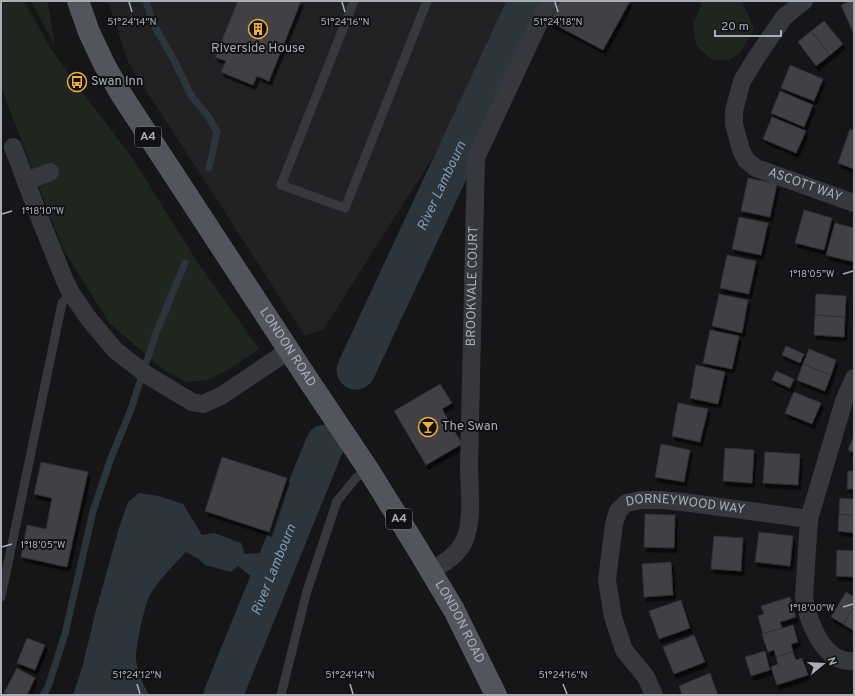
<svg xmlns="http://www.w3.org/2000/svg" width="855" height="696" viewBox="0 0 855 696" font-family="Overpass,sans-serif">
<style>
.built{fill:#222225}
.green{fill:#1e261f}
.water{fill:#2c353c}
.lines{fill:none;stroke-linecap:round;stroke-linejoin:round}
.stream{stroke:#2c353c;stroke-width:7}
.river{stroke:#2c353c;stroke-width:39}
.building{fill:#404145;stroke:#303034;filter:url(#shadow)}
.lane{stroke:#37383d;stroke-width:9}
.street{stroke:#37383d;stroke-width:18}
.primary{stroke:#53555c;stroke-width:22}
.ticks{fill:none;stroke:#a8adb8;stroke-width:1.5}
.labels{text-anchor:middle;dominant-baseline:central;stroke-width:4;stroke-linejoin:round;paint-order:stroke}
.shield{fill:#111113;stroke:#7b7e86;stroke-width:1}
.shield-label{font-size:12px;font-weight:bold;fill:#a8adb8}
.poi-label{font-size:13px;fill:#a8adb8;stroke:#111113;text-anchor:start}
.street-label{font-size:13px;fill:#a8adb8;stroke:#111113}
.water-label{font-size:14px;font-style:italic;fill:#7f9bb3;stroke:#111113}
.ticks-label{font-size:10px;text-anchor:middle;fill:#a8adb8;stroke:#111113;stroke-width:4;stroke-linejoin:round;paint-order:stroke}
</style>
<defs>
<filter id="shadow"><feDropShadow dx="2.5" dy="4.5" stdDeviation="0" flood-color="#0009"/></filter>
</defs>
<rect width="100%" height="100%" fill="#161618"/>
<!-- built -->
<path class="built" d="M108,1H514L433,157L323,330L305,336L129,64Z"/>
<!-- green -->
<g class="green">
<path d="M1,1H24L51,49L83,93L131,156L198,263L259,349L228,370L208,380L186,382L164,370L109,323L62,247L1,87Z"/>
<path d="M31,1H47L52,25L54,44Z"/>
<path d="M700,1H742L754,29L740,53L729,60H712L696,45L693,25L701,5Z"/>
</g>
<!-- water -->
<path class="water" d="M139,493L159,496L183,504L202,535L214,533L241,543L245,554L262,553L252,577L238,566L231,572L205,565L199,559L186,552C173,566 158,580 149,597C144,608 135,649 136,660C138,673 143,684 149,695H73L82,668L95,614L119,528L128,502Z"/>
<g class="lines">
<!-- stream -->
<g class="stream">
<path d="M146,1L153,23L174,60L192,97L208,116L217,132L209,168"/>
<path d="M43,695L48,687L65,634L93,511L111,458L130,412L156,333L185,263"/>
</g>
<!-- river -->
<g class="river">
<path id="s1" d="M356,370L528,1"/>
<path id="s2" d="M223,695L325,444"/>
</g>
</g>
<!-- building -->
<g class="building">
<path d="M238,1H301L269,81L257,76L253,85L221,72L226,61L215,57Z"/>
<path d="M560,1H630L603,50L550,22Z"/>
<path d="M850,1H854L853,32L841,5Z"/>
<path d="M824,21L843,44L830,55L811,31Z"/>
<path d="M811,31L830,55L816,66L798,42Z"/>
<path d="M790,65L823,79L814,101L781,88Z"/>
<path d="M780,91L813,105L804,127L771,113Z"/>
<path d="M772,117L806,131L796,153L763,139Z"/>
<path d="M850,129L854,130V169L838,163Z"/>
<path d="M748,178L777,184L770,217L741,211Z"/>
<path d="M804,210L832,218L824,250L795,243Z"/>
<path d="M739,217L768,223L761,255L732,249Z"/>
<path d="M835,223L854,228V262L826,255Z"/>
<path d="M727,255L756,261L749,294L720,288Z"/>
<path d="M719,294L748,300L742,333L712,326Z"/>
<path d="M816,294L846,296L845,317L815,315Z"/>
<path d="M815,315L845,317L844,337L814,335Z"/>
<path d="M710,330L739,336L732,369L703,363Z"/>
<path d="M786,346L804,354L800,363L782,355Z"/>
<path d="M809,349L836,360L831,375L803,364Z"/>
<path d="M803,364L831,375L825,391L797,380Z"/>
<path d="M696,365L725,372L718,404L690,398Z"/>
<path d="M776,371L794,379L790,388L772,380Z"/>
<path d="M440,384L452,403L442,409L462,444L426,465L394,411Z"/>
<path d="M794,392L821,403L812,424L785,413Z"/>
<path d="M678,403L708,409L700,442L672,436Z"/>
<path d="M854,435V453L848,450Z"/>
<path d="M661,444L690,450L684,482L655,477Z"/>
<path d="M725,448L754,450L752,483L723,481Z"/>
<path d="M765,452L800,454L798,485L763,483Z"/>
<path d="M222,457L287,478L269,532L205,511Z"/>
<path d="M41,462L88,472L67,567L21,557L27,525L46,529L52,498L34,494Z"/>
<path d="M848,471H854V489H847Z"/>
<path d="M840,498L854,499V516L839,514Z"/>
<path d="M645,514L675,515L674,548L644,547Z"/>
<path d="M839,514L854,516V533L838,531Z"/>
<path d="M759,532L793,536L790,566L755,562Z"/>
<path d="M714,536L743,538L741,571L711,569Z"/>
<path d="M837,550L854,551V577L836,576Z"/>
<path d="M671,562L673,595L644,597L642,564Z"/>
<path d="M846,592L854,597V606L843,624L831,617Z"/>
<path d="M790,597L796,617L780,622L782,628L763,634L758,616L764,614L761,606Z"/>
<path d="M681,600L690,628L659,639L649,611Z"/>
<path d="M854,606V631L843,624Z"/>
<path d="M793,625L798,642L791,644L793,652L776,657L774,650L768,652L762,634Z"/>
<path d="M694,635L705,662L674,674L663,647Z"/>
<path d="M27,638L45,645L35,670L17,663Z"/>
<path d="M765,651L770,670L751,676L745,657Z"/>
<path d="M793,652L796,660L802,658L808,675L777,685L771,667L778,664L776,657Z"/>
<path d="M17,668L35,678L27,695H9L4,693Z"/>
<path d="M710,673L718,695H682L679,686Z"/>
</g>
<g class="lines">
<!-- lane -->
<g class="lane">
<path d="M354,1L281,185L345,208L427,1"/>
<path d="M1,597L62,303L71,293"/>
<path d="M281,695L307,591L337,501L356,478L368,469"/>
</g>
<!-- street -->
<g class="street">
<path id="s3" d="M804,1L784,17L756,58L742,81L734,111V124L741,150L746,160L756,168L854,203"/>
<path d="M13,147L42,224L65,281L71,293L89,319L115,350L147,375L192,402L203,404L221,396L288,351"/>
<path d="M26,181L50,172"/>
<path d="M854,378L844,401L809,519L804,597C808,621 823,664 854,661"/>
<path id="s4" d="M431,571C441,565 453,558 460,548C475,528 469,490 469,466L476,158L549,1"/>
<path id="s5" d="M654,695L646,677L624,650L613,617L607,580L614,524L618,511L626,503L641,500H661L683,502L809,519"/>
</g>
<!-- primary -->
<path class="primary" id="s6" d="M78,1L89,32L104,64L121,94L307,378L368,469L417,548L454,610L496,695"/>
</g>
<!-- ticks -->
<path class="ticks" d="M129,2L132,12M342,2L345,12M555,2L558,12M2,214L12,211M843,274L853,271M2,547L12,544M843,607L853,604M137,684L140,694M350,684L353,694M563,684L567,694"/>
<!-- icons -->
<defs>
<g id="building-ring" transform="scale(1)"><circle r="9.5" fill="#111113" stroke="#f2b134" stroke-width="1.5"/><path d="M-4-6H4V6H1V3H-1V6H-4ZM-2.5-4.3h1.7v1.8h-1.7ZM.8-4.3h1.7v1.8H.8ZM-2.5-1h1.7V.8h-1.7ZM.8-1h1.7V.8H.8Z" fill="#f2b134"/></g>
<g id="bus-ring" transform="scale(1)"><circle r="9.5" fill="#111113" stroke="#f2b134" stroke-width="1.5"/><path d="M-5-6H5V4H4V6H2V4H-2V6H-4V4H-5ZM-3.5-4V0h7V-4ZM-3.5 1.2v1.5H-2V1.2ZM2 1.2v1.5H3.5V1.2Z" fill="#f2b134"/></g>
<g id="bar-ring" transform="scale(1)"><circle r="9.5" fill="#111113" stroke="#f2b134" stroke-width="1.5"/><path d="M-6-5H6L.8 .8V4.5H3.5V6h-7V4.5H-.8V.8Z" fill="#f2b134"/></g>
</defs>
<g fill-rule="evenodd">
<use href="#building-ring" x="258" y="29"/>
<use href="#bus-ring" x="77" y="82"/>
<use href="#bar-ring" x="428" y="427"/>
</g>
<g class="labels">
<!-- shield labels -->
<g class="shield">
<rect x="135" y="127" width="26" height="20" rx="3"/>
<rect x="386" y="509" width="26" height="20" rx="3"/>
</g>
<g class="shield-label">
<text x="148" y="137">A4</text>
<text x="399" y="519">A4</text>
</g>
<!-- poi labels -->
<g class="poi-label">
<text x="258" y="49" text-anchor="middle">Riverside House</text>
<text x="91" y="82">Swan Inn</text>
<text x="442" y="427">The Swan</text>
</g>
<!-- street labels -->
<g class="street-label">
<text stroke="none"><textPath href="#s3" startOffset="249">ASCOTT WAY</textPath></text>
<text stroke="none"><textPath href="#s4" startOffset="301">BROOKVALE COURT</textPath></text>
<text stroke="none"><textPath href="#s6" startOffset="406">LONDON ROAD</textPath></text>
<text stroke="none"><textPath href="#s5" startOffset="268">DORNEYWOOD WAY</textPath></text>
<text stroke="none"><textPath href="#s6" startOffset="730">LONDON ROAD</textPath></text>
</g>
<!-- water labels -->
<g class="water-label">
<text stroke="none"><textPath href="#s1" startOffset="203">River Lambourn</textPath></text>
<text stroke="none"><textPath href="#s2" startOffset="135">River Lambourn</textPath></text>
</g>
</g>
<g class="ticks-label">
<text x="132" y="25">51°24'14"N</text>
<text x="345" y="25">51°24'16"N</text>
<text x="558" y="25">51°24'18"N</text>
<text x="43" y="214">1°18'10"W</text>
<text x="812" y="277">1°18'05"W</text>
<text x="43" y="548">1°18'05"W</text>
<text x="812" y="611">1°18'00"W</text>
<text x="137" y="678">51°24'12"N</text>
<text x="350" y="678">51°24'14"N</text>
<text x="563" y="678">51°24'16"N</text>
</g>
<!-- border -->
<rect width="855" height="696" fill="none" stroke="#a8adb8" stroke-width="4"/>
<!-- north arrow -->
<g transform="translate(823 664) rotate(72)" stroke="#111113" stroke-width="3" paint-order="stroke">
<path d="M0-3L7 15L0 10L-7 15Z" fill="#a8adb8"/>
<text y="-6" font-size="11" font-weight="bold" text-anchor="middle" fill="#a8adb8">N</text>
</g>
<!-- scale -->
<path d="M715 30v6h66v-6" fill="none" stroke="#a8adb8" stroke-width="2"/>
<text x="721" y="30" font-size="12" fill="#a8adb8" stroke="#111113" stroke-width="3" paint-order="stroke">20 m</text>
</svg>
